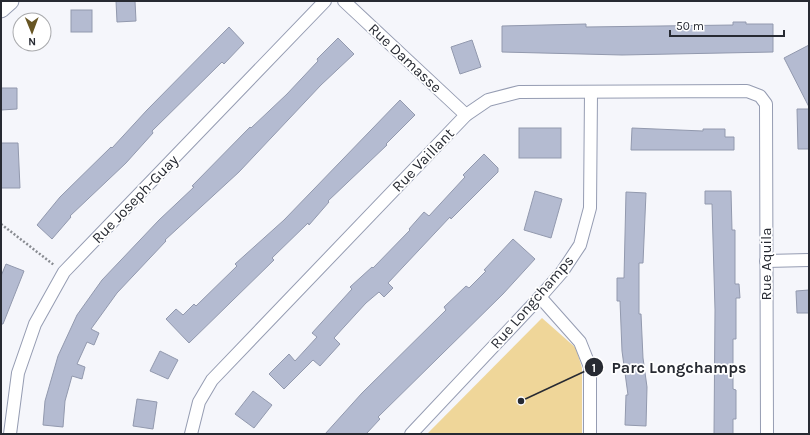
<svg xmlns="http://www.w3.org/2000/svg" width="810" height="435" viewBox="0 0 810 435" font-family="Karla,sans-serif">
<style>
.green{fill:#efd699}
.building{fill:#b4bbd1;stroke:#9299ae}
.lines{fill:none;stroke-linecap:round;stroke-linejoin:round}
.street-casing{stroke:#959cb2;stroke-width:14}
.secondary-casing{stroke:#959cb2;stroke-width:19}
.path{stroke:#888b91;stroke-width:2.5;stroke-dasharray:2 2;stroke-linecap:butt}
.street{stroke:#fff;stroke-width:12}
.secondary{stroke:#fff;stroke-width:17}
.labels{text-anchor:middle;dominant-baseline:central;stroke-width:3.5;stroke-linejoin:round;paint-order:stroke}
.street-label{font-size:15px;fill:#272a32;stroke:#fff}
.leader{fill:none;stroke:#272a32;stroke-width:1.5}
.callout-dot{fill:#272a32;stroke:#fff;stroke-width:1.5}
.mark-label{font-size:12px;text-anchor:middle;font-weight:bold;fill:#fff}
.callout-label{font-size:16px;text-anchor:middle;font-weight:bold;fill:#272a32;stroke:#fff;stroke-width:3.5;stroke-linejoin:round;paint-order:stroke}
</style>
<rect width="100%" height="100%" fill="#f5f6fb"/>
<!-- green -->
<path class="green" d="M542,318L576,348L582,368V434H427Z"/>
<!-- building -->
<g class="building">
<path d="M116,1H135L136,21L117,22Z"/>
<rect x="71" y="10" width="21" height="22"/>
<path d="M733,22H746V24H773V52L622,55L502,52V26L586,24V27L733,25Z"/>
<path d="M229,27L244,43L224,64L222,62L152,131L153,133L126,163L70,216L71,217L52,239L37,225L60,197L111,147L112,148L147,110Z"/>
<path d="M338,38L354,54L321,85L239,172L165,240L166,241L117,293L91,329L99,333L94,345L87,342L77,364L85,367L82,379L72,376L65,401L63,427L43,425L45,401L58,356L77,315L102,280L159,220L194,187L192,186L250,127L251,128L287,94L318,61L317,59Z"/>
<path d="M472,40L481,67L460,74L451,47Z"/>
<path d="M809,45V107L784,58Z"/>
<path d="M1,88H17V109L1,110Z"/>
<path d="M400,100L415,115L386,144L387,145L328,201L329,202L309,225L308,223L272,258L274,260L189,343L166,319L176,309L183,315L194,304L196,306L237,266L235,264L284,220Z"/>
<path d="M797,109H809V149H798Z"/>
<rect x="519" y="128" width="42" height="30"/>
<path d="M632,128L703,131V129H725V137H734V150H631Z"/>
<path d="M1,143H18L20,188H1Z"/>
<path d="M484,154L498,168V172L451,219L450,217L388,283L393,288L384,297L379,292L366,303L334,338L340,344L320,366L313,360L284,389L269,374L289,354L295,361L317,337L312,333L352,289L350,287L372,267L373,268L410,230L409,229L424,212L429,216L465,177L463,175Z"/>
<path d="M535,191L562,199L551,238L524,230Z"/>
<path d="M705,191H731L732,230H735V284H739L740,298H736V339H733V389L736,390V419H733V434H714L715,310L712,204H705Z"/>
<path d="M626,192L646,193L643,263H639V314H641L643,358L647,387L646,426L625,425L626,395H628L622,351L620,301H617V278H624Z"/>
<path d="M513,239L535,259L503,294L378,417L380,419L366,434H325L362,393L446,310L444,307L466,286L469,288L486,271L484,270Z"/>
<path d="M6,264L24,271L3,324H1V276Z"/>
<path d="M809,290V313H797L796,291Z"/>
<path d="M160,351L178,360L168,379L150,371Z"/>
<path d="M253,391L272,405L254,428L235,414Z"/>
<path d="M137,399L157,402L153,429L133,426Z"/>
</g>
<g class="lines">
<!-- street casing -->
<g class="street-casing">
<g id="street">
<path d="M344,1L466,115"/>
<path d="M766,261L809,260"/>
<path d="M540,297L580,342L590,367V434"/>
<path d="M10,434L18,373L35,324L64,272L325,1"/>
<path d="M191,434L199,402L212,380L466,115L488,100L519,92L747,91L760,96L766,104L767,434"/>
<path d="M411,434L540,297L562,272L580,245L590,208L591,93"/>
</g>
</g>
<!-- secondary casing -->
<g class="secondary-casing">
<path id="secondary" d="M1,9L10,1"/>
</g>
<!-- path -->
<path class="path" d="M1,224L54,265"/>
<!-- street -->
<use href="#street" class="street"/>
<!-- secondary -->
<use href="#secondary" class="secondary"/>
</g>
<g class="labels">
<!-- street labels -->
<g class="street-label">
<text transform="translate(405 58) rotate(43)">Rue Damasse</text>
<text transform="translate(423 160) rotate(-46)">Rue Vaillant</text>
<text transform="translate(135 199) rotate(-46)">Rue Joseph-Guay</text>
<text transform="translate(766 264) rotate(-90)">Rue Aquila</text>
<text transform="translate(532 302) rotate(-49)">Rue Longchamps</text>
</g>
</g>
<!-- callouts -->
<path class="leader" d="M521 401L594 367"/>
<g class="callout-dot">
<circle cx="521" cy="401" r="4"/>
<circle cx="594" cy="367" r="10"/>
</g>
<g class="mark-label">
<text x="594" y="372">1</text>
</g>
<g class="callout-label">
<text x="679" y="373">Parc Longchamps</text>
</g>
<!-- border -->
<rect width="810" height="435" fill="none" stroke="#272a32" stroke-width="4"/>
<!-- north arrow -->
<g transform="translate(32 32) rotate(179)"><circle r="19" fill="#ffffff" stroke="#a9aaad"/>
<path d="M0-3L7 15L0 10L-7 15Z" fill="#675523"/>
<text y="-6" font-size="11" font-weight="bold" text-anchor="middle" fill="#272a32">N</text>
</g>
<!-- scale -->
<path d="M670 30v6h114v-6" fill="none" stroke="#272a32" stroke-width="2"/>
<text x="676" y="30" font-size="12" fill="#272a32" stroke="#ffffff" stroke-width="3" paint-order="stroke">50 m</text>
</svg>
